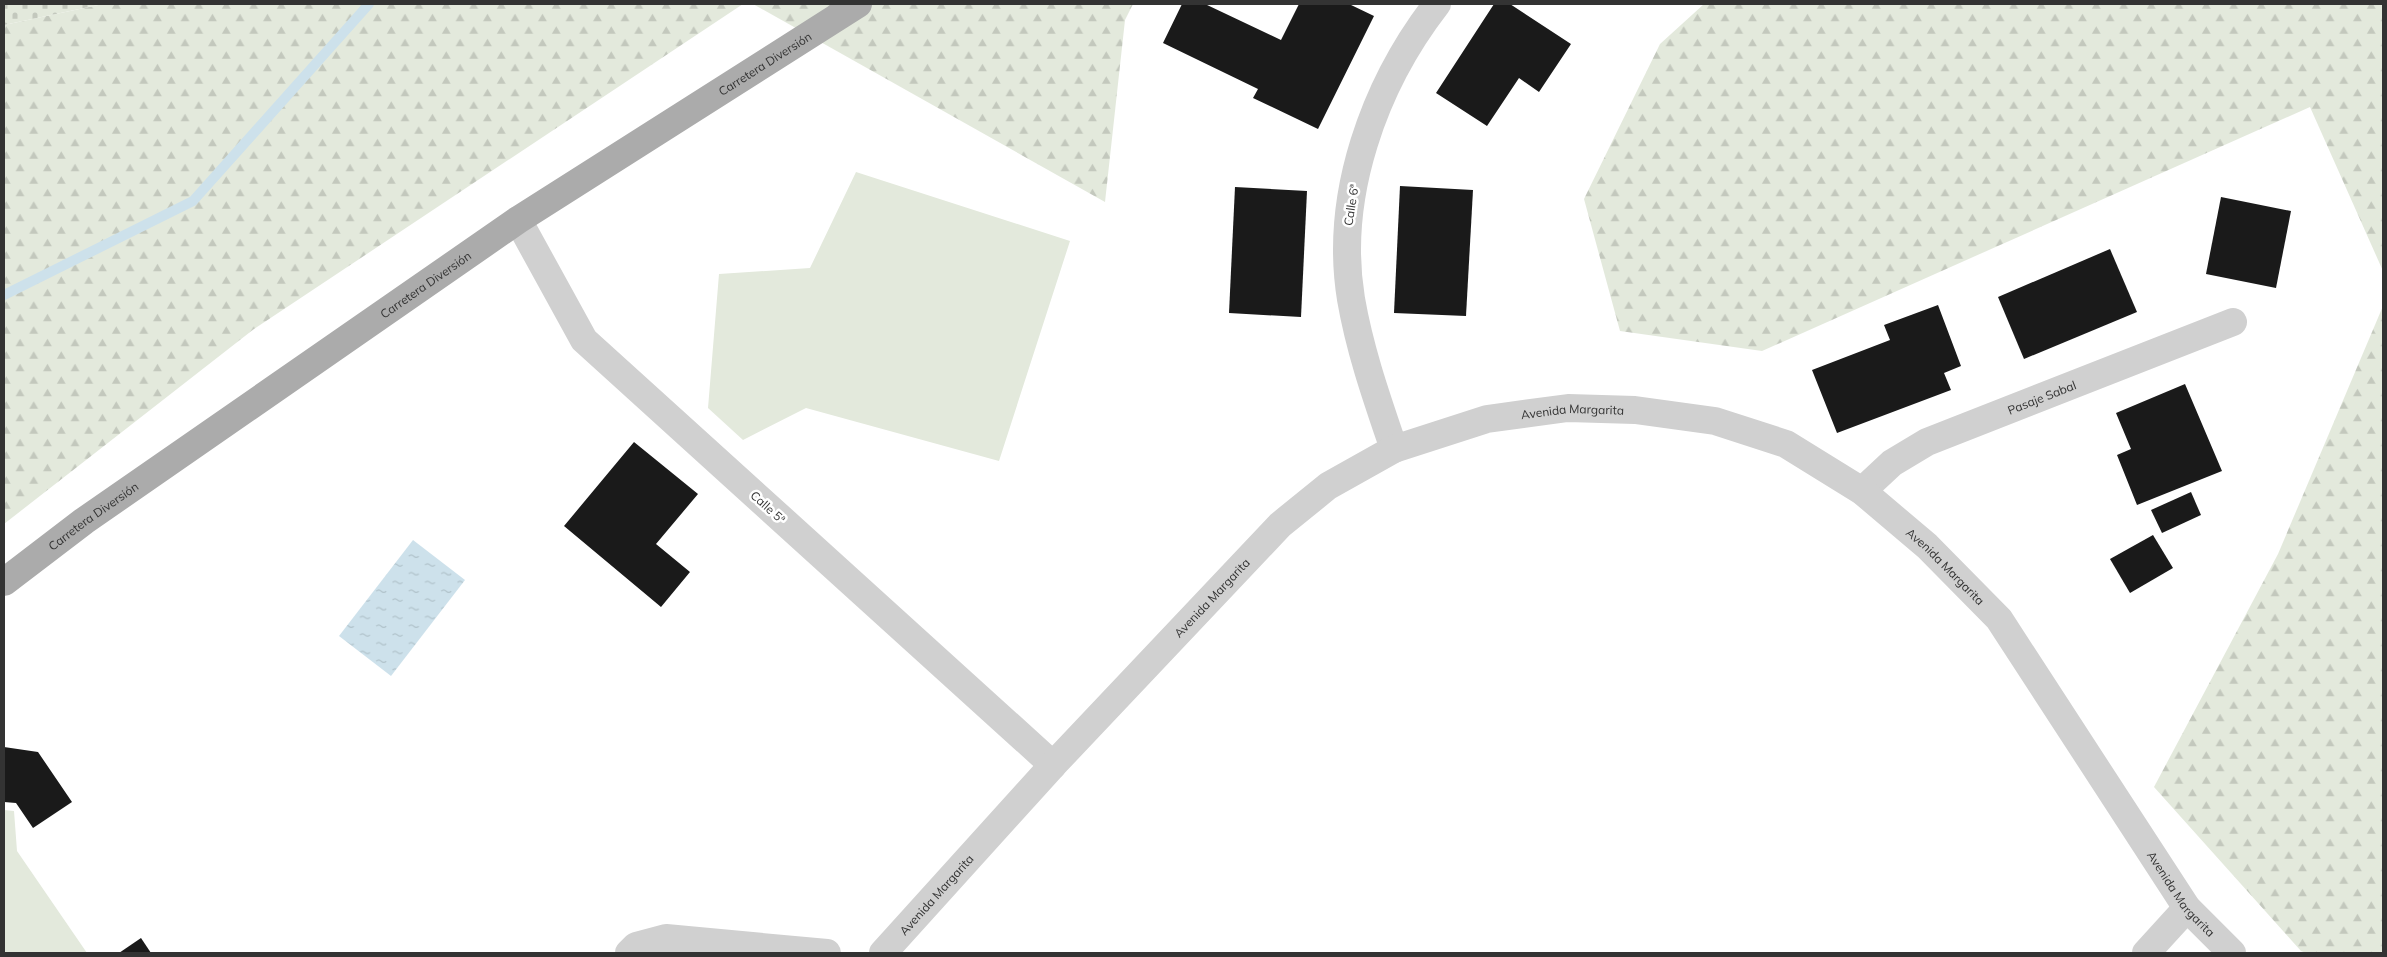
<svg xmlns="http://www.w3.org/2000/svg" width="2387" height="957" viewBox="0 0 2387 957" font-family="Mulish,sans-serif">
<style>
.forest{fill:url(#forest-firs)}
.cemetery{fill:url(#cemetery-stones)}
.pitch{fill:#e3e9dc}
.water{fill:url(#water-ripples)}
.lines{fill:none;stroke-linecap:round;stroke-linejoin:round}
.stream{stroke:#cde1eb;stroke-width:10}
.building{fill:#1a1a1a}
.minor{stroke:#d0d0d0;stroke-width:28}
.major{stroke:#ababab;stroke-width:28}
.labels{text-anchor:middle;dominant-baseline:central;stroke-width:5;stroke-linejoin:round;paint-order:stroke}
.street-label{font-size:12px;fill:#333;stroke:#fff}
</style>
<defs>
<pattern id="forest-firs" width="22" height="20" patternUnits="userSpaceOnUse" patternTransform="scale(1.25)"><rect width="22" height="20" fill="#e3e9dc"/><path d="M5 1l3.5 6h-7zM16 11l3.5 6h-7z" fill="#c3c8bd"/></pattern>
<pattern id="cemetery-stones" width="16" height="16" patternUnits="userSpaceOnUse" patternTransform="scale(1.25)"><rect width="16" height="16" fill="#e3e9dc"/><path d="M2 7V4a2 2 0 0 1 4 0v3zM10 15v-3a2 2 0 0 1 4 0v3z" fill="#c3c8bd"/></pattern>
<pattern id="water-ripples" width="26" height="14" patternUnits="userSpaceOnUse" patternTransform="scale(1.25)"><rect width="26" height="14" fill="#cde1eb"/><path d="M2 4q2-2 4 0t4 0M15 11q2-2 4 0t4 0" fill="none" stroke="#b0c2ca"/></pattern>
</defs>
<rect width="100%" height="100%" fill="#fff"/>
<!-- forest -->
<g class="forest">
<path d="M103,4H743L254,329L4,524V25Z"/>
<path d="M753,4H1133L1125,20L1105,202Z"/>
<path d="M1704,4H2383V271L2310,107L1762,351L1620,331L1584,199L1660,44Z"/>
<path d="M2383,306V953H2306L2301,951L2154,787L2278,554Z"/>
</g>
<!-- cemetery -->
<path class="cemetery" d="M4,4H103L4,25Z"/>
<!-- pitch -->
<g class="pitch">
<path d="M856,172L1070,241L999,461L806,408L743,440L708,408L719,274L810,268Z"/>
<path d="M4,810L14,811L17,851L87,953H4Z"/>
</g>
<!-- water -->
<path class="water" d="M413,540L465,580L391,676L339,636Z"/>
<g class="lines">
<!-- stream -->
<path class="stream" d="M4,295L193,201L369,4"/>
</g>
<!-- building -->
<g class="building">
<path d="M1182,4H1205L1281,40L1299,4H1349L1374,16L1318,129L1253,98L1258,89L1163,43Z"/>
<path d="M1494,4H1510L1571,44L1539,92L1519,78L1487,126L1436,93Z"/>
<path d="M1400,186L1473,190L1466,316L1394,313Z"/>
<path d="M1235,187L1307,191L1301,317L1229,313Z"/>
<path d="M2221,197L2291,211L2276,288L2206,274Z"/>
<path d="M2110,249L2137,312L2024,359L1998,297Z"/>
<path d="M1938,305L1961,366L1944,373L1951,390L1837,433L1812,370L1890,340L1884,325Z"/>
<path d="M2185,384L2222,471L2137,505L2117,455L2131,449L2116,413Z"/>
<path d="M634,442L698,494L656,544L690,572L661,607L564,526Z"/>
<path d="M2191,492L2201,515L2162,533L2151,510Z"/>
<path d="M2153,535L2173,568L2130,593L2110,559Z"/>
<path d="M4,747L38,752L72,802L33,828L16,803L4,802Z"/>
<path d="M141,938L151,953H119Z"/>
</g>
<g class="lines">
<!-- minor -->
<g class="minor">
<path d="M518,220L584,340L1053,765"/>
<path d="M1394,449C1377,399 1360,351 1351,299C1334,196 1374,85 1437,4"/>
<path id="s1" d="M1862,491L1892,463L1927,442L2233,322"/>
<path d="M629,953L636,946L666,938L827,953"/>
<path id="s2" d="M883,953L1053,765L1280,525L1328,486L1394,449L1487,419L1568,408L1635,410L1715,421L1786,444L1862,491L1927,546L1999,619L2187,908L2232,953"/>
<path d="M2146,953L2187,908"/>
</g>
<!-- major -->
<path class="major" id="s3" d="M4,582L84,521L518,220L858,4"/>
</g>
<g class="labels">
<!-- street labels -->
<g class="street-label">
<text stroke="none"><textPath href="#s3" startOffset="921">Carretera Diversión</textPath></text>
<text transform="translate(1351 205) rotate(-81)">Calle 6ª</text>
<text stroke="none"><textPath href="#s3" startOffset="516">Carretera Diversión</textPath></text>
<text stroke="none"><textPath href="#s1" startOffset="205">Pasaje Sabal</textPath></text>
<text stroke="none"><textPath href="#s2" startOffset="905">Avenida Margarita</textPath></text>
<text transform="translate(768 507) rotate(42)">Calle 5ª</text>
<text stroke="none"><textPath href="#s3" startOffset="111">Carretera Diversión</textPath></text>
<text stroke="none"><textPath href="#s2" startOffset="1325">Avenida Margarita</textPath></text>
<text stroke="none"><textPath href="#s2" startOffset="484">Avenida Margarita</textPath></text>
<text stroke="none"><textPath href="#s2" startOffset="1730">Avenida Margarita</textPath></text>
<text stroke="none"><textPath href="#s2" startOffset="79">Avenida Margarita</textPath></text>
</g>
</g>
<!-- border -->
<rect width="2387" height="957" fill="none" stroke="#333333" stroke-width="10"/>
</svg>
